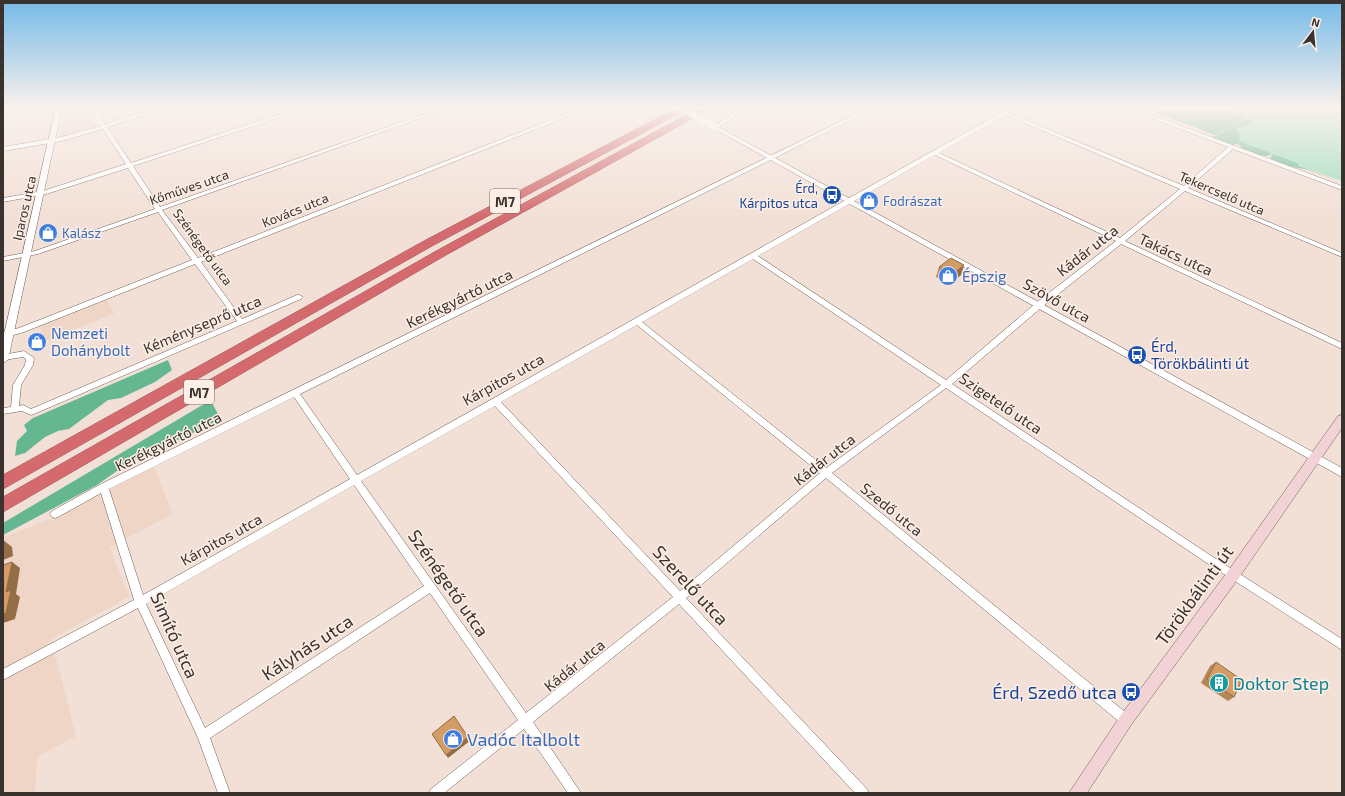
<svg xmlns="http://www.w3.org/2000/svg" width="1345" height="796" viewBox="0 0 1345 796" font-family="'Exo 2',sans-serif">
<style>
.built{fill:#eed5c6}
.education{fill:#e9d1c9}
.green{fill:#99debb}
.forest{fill:#65b791}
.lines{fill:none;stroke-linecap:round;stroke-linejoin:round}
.minor-casing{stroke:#6d5e55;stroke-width:1}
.tertiary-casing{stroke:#6d5e55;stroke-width:1}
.secondary-casing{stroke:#6d5e55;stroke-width:1}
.motorway-casing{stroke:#9e5658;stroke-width:1}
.minor{fill:#fff;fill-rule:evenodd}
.tertiary{fill:#fff;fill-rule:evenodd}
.secondary{fill:#f2d2d4;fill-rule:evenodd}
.motorway{fill:#d46a6e;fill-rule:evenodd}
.tertiary-bridge-casing{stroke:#6d5e55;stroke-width:8;stroke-linecap:butt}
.tertiary-bridge{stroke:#fff;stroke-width:8}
.wall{fill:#b58656}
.shaded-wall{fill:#946d46}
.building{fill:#d39c64;stroke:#946d46}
.labels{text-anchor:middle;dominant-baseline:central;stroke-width:3;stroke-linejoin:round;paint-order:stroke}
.far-street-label{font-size:13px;fill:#39322e;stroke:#fdeee6}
.far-transit-label{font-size:13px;fill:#164399;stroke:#fdeee6;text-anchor:end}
.far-shop-label{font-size:13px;fill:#366cbe;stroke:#fdeee6;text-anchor:start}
.shield{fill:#fdeee6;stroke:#746a65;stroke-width:1}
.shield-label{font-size:14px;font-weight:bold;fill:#39322e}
.street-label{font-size:15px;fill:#39322e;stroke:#fdeee6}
.shop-label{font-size:15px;fill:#366cbe;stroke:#fdeee6;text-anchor:start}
.transit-label{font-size:15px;fill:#164399;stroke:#fdeee6;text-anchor:start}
.near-street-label{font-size:18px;fill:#39322e;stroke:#fdeee6}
.near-culture-label{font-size:18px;fill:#0d838f;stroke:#fdeee6;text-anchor:start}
.near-transit-label{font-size:18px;fill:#164399;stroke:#fdeee6;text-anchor:end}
.near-shop-label{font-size:18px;fill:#366cbe;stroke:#fdeee6;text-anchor:start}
</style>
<rect width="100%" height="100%" fill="#f2e0d6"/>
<!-- built -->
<g class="built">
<path d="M107,300L114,314L45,341L39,326Z"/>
<path d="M154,467L173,514L110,547L129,597L51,639L76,736L37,757L35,793H3V538L55,517Z"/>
</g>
<!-- education -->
<path class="education" d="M66,107H86L98,126L60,136Z"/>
<!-- green -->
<path class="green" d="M1221,107H1337L1342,112V181L1215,135L1246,119Z"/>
<!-- forest -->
<g class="forest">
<path d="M1141,107H1221L1247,119L1215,135Z"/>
<path d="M1247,120H1252V123L1235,129L1240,135L1239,140L1248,145L1269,152L1271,154C1268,157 1264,156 1260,155L1259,157L1241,150V146L1237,144L1232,145L1211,138Z"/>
<path d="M1273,154L1297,163L1299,166L1342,182L1308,170L1283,165L1270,158Z"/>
<path d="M168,360L172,370L155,382L121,398L108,400L69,429L58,431L45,437L25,453L15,456L17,441L27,431L24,425L33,418Z"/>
<path d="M211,401L221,420L128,463L97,485L3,535V523L8,520L199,407Z"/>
</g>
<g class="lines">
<!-- minor casing -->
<g class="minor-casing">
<g id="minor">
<path d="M89,107H94L105,124L162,107H171L107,127L131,163L302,107H311L133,166L160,207L444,107H452L162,210L198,258L584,107H592L201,262L242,319L297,295H299L303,297L301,299L34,414L31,415L22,411L3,414V408L11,407L13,385L25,365L26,359L23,357L4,360L3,355L24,351L34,358L33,365L21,385L19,406L23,405L31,409L237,321L195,264L24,332L3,338V332L19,328L192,260L158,212L38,254L3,261V257L35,251L155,209L128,168L46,194L3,202V198L43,191L126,164L103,129L62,141L3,151V147L61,137L101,126Z"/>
<path d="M744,107H750L717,128L712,127Z"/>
<path d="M870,107H877L300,394L357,475L1011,107H1018L1009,113L1184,186L1228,147L1123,107H1131L1342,186V190L1233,149L1188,188L1342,253V257L1185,191L1125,241L1342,343V349L1121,244L1042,307L952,384L1216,559L1342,639V650L1210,565L946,388L832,473L1130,716L1132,720L1130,724L1126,726L1122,724L826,478L686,598L867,789L869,793H855L679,604L533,722L581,793H568L524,729L444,793H429L431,789L518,720L430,593L210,738L230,793H218L198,738L138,608L3,680V669L134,600L101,493L58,517L55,518L52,517L50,514L52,511L101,484ZM1006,115L1180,189L1120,238L939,153ZM935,155L1116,241L1036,303L946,380L758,256ZM753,259L941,385L826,468L642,322ZM637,325L820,473L680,591L501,402ZM294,397L350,479L143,595L109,489ZM495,406L673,597L526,713L361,481ZM354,485L424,586L205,728L146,604Z"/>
</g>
</g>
<!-- tertiary casing -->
<g class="tertiary-casing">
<g id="tertiary">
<path d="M56,107H62L8,360L3,363V339Z"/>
<path d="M715,125L1342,468V477L713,128V126Z"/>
</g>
</g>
<!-- secondary casing -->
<g class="secondary-casing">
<g id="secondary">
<path d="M1337,107H1342V111Z"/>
<path d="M1342,415V428L1238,579L1131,725L1087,793H1069L1121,715L1228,571L1338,416Z"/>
</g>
</g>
<!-- motorway casing -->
<g class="motorway-casing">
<g id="motorway">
<path d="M679,107H691L432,246L3,489V475L424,241Z"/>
<path d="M701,107H713L446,255L3,512V497L438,250Z"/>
</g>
</g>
<!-- minor -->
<use href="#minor" class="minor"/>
<!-- tertiary -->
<use href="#tertiary" class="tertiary"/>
<!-- secondary -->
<use href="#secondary" class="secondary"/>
<!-- motorway -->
<use href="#motorway" class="motorway"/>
<!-- tertiary-bridge casing -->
<g class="tertiary-bridge-casing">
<path id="tertiary-bridge" d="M681,107L715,127"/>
</g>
<!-- tertiary-bridge -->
<use href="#tertiary-bridge" class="tertiary-bridge"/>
</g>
<!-- wall -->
<g class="wall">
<path d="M964,265L961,275L950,284L936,277L939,267Z"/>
<path d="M1216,662L1234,697L1228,701L1201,683L1210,666Z"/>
</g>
<!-- shaded-wall -->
<g class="shaded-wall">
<path d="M964,265L961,275L950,284L953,274Z"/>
<path d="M3,540L12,547L13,556L3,560Z"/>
<path d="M12,562L20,568L16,594L20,597L15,619L3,623V614L6,592Z"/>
<path d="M468,737L471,740L448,758L446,755Z"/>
</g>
<!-- building -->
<g class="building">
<path d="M951,258L964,265L953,274L939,267Z"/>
<path d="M12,562L6,592L11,590L6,613L3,614V565Z"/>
<path d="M1216,662L1242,680L1234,697L1207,679Z"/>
<path d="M454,716L468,737L446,755L432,734Z"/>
</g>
<!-- sky -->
<linearGradient id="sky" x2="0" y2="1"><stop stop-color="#75bae7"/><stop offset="0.49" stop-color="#f9f1ed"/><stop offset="1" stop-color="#f9f1ed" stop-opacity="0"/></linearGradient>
<rect width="1345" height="219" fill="url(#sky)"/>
<!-- icons -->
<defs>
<g id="bus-disc" transform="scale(1)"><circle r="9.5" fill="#1a4fb4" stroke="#fdeee6"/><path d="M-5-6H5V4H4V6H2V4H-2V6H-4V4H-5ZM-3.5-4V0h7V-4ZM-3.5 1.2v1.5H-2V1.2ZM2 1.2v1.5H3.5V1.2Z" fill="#fff"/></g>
<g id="shop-disc" transform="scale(1)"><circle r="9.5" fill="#3f7fe0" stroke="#fdeee6"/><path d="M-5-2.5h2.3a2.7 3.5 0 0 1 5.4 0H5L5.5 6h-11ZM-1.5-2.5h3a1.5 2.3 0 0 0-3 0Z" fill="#fff"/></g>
<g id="building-disc" transform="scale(1)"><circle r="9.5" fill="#0f9aa8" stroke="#fdeee6"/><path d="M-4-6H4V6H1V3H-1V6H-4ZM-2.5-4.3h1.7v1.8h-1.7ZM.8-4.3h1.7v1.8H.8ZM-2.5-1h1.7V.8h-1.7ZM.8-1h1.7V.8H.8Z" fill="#fff"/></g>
</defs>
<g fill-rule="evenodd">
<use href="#bus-disc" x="832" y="195"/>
<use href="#shop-disc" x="869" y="201"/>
<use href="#shop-disc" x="48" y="233"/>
<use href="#shop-disc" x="948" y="276"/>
<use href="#shop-disc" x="37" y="342"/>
<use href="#bus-disc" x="1137" y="355"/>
<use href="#building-disc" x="1219" y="683"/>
<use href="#bus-disc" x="1131" y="692"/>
<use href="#shop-disc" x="453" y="739"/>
</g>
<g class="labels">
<!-- far-street labels -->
<g class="far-street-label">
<text transform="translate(189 187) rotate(-19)">Kőműves utca</text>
<text transform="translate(1222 193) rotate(23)">Tekercselő utca</text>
<text transform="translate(24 208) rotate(-77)">Iparos utca</text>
<text transform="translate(295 210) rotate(-22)">Kovács utca</text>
<text transform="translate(203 247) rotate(54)">Szénégető utca</text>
</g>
<!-- far-transit labels -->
<g class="far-transit-label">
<text x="818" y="188">Érd,<tspan x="818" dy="15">Kárpitos utca</tspan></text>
</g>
<!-- far-shop labels -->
<g class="far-shop-label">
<text x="883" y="201">Fodrászat</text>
<text x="62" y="233">Kalász</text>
</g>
<!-- shield labels -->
<g class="shield">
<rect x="490" y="189" width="30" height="24" rx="3"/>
<rect x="184" y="380" width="30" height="24" rx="3"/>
</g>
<g class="shield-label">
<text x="505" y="201">M7</text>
<text x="199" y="392">M7</text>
</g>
<!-- street labels -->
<g class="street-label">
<text transform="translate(1087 250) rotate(-38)">Kádár utca</text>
<text transform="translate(1176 254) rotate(25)">Takács utca</text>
<text transform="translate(459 298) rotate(-26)">Kerékgyártó utca</text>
<text transform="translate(1057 300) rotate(29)">Szövő utca</text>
<text transform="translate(202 324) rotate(-23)">Kéményseprő utca</text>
<text transform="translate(503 379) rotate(-29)">Kárpitos utca</text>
<text transform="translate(1001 403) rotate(34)">Szigetelő utca</text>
<text transform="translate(168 441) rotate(-26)">Kerékgyártó utca</text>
<text transform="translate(824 459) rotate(-38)">Kádár utca</text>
<text transform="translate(892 509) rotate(39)">Szedő utca</text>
<text transform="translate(221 539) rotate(-29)">Kárpitos utca</text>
<text transform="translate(574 665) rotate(-39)">Kádár utca</text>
</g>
<!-- shop labels -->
<g class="shop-label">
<text x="962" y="276">Épszig</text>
<text x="51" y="333">Nemzeti<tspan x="51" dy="17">Dohánybolt</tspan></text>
</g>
<!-- transit labels -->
<g class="transit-label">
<text x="1151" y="346">Érd,<tspan x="1151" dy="17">Törökbálinti út</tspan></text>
</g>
<!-- near-street labels -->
<g class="near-street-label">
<text transform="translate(449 583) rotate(55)">Szénégető utca</text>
<text transform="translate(691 585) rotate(47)">Szerelő utca</text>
<text transform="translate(1194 595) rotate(-54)">Törökbálinti út</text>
<text transform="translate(175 635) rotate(66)">Simító utca</text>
<text transform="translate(307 647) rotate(-33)">Kályhás utca</text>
</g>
<!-- near-culture labels -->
<g class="near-culture-label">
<text x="1233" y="683">Doktor Step</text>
</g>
<!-- near-transit labels -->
<g class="near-transit-label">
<text x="1117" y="692">Érd, Szedő utca</text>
</g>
<!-- near-shop labels -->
<g class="near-shop-label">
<text x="467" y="739">Vadóc Italbolt</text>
</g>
</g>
<!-- border -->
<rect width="1345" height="796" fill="none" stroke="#39322e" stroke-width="8"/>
<!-- north arrow -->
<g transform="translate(1313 32) rotate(16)" stroke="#fdeee6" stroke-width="3" paint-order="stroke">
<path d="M0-3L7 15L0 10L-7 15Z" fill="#39322e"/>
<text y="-6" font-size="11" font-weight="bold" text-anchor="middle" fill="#39322e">N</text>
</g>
</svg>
